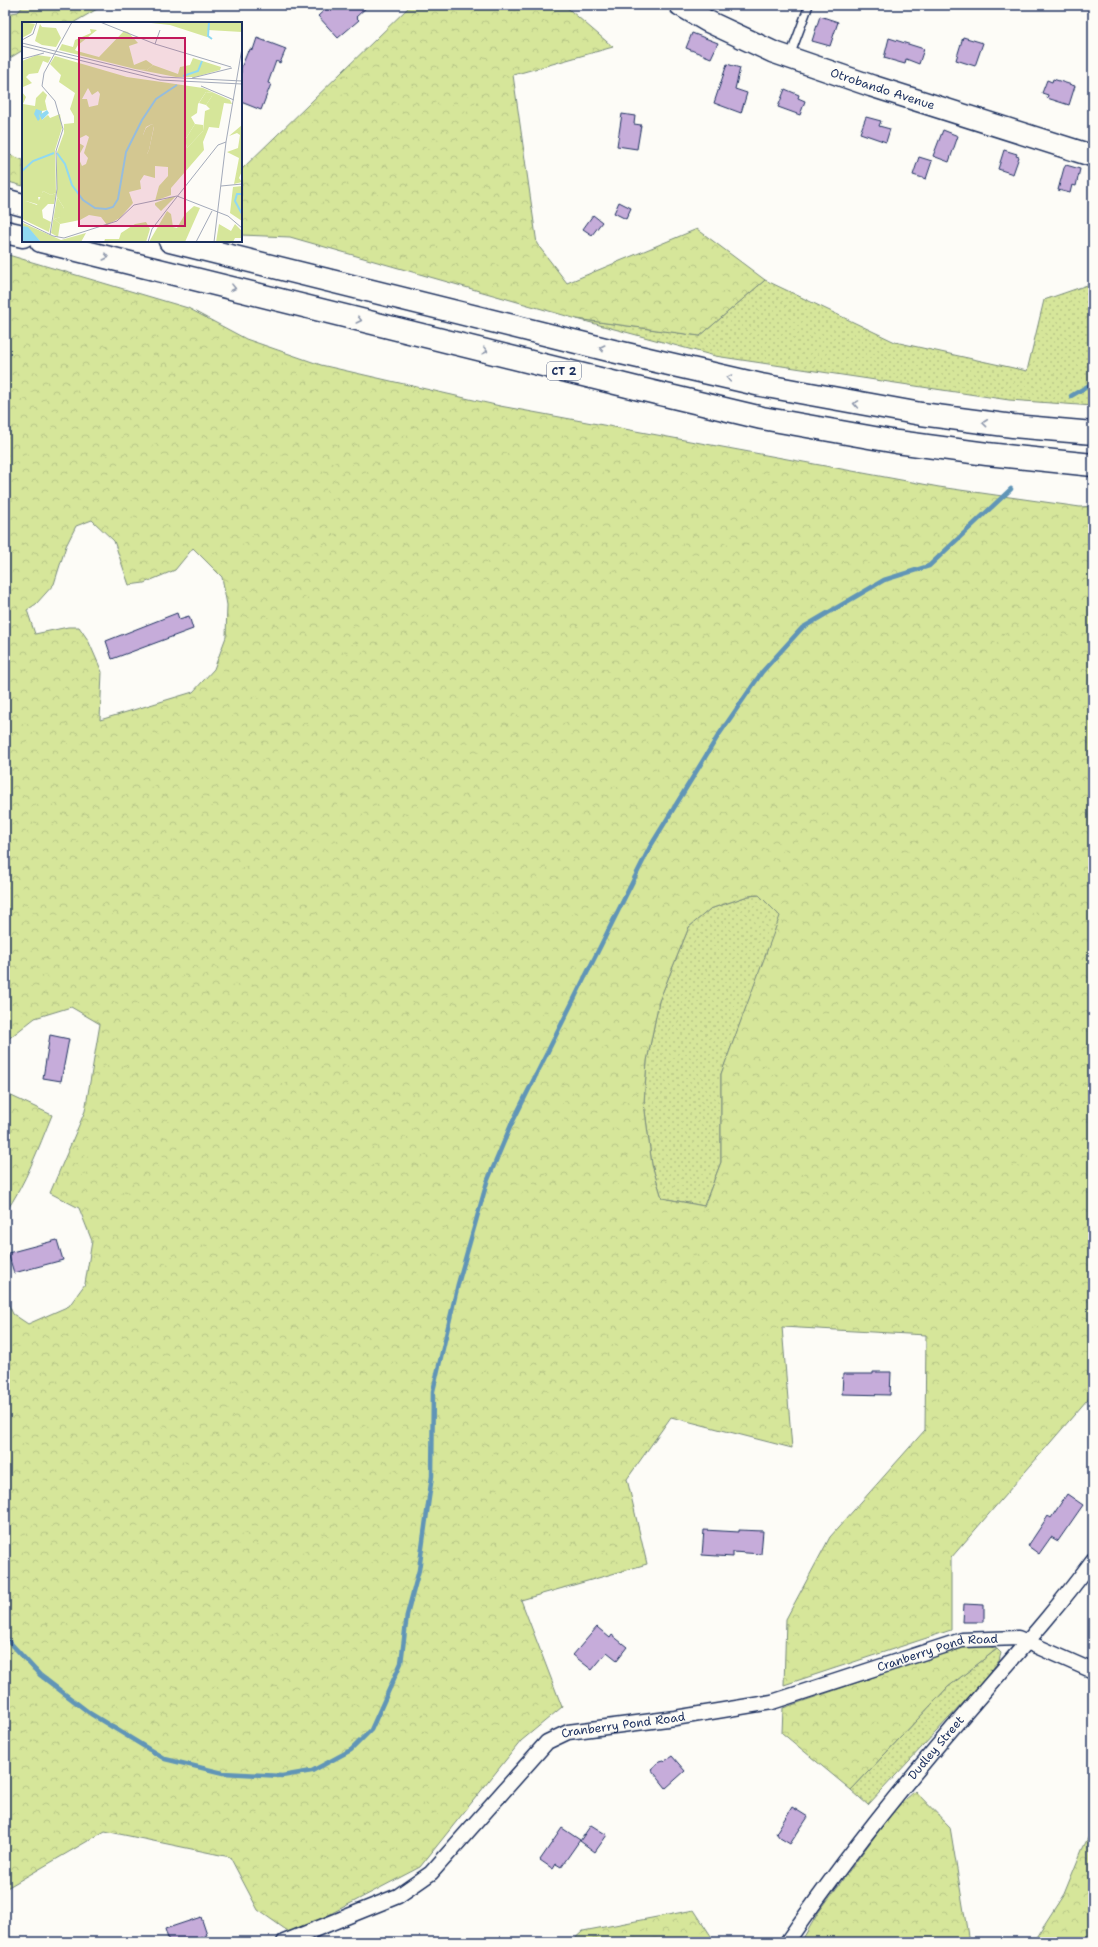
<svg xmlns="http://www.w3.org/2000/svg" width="1098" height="1947" viewBox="0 0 1098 1947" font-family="'Shantell Sans',sans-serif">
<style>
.green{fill:url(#green-dots);stroke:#788a7c}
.forest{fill:url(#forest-crowns);stroke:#788a7c;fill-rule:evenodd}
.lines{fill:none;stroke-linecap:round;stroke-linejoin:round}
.stream{stroke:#6195b7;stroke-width:4.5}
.building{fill:#c6acda;stroke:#1b2f5e}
.lane-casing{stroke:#1b2f5e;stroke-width:10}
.street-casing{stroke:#1b2f5e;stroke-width:17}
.secondary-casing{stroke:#1b2f5e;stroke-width:24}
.highway-casing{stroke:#1b2f5e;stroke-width:25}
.lane{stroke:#fdfcf7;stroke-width:7}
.street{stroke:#fdfcf7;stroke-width:14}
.secondary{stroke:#fdfcf7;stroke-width:21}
.highway{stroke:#fdfcf7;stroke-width:22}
.oneway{stroke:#8c96aa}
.labels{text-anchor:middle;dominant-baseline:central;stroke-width:3;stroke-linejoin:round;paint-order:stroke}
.shield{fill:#fdfcf7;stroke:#5f6c8c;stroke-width:1}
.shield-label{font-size:11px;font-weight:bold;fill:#1b2f5e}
.street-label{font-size:12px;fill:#1b2f5e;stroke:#fdfcf7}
.inset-river{fill:none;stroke:#90d9f2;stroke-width:2}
.inset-road{fill:none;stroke:#a3aaba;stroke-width:1}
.view{fill:#c2185b;fill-opacity:0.15;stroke:#c2185b;stroke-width:2}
.inset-edge{fill:none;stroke:#1b2f5e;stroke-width:2}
</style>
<defs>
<pattern id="green-dots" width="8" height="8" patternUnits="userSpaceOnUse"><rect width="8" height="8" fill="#d6e69a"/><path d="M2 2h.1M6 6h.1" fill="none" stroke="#b7c687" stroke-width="1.8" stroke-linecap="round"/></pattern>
<pattern id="forest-crowns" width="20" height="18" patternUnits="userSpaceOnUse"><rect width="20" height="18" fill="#d6e69a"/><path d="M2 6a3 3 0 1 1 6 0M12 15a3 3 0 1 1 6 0" fill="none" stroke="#b7c687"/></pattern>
</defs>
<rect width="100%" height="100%" fill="#fdfcf7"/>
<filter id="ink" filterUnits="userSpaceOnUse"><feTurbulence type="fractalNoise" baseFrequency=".025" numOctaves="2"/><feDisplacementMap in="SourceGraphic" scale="8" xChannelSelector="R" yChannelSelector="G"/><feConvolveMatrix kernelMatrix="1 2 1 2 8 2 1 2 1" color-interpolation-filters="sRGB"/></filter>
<g filter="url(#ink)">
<!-- green -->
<g class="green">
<path d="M765,280L895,342L1027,371L1044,300L1093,283V406L1009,400L715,356L577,319L700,336Z"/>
<path d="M759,895L781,916L721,1074V1162L704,1206L662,1198L652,1165L644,1103L647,1061L659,1001L689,927L710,909L748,896Z"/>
<path d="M997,1649L1001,1653L999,1661L977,1688L868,1805L851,1790L948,1687Z"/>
</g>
<!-- forest -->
<g class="forest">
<path d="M24,5H104L73,23H23V50L5,61V14L18,12Z"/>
<path d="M411,5H564L613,47L513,75L537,244L567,283L697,229L765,280L700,336L577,319L290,237L241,235V170Z"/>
<path d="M5,153L23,160V186L5,181Z"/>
<path d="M5,254L188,308L246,339L321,365L500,406L939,487L1080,507L1093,506V1393L951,1558V1630L784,1685L786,1619L830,1537L925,1430L926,1335L782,1327L792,1448L671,1417L627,1479L647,1564L521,1600L562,1707L521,1741L420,1867L292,1934L258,1910L230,1857L105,1831L5,1889V1297L13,1314L28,1324L69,1306L85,1284L92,1241L79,1208L50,1193L85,1111L100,1024L71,1007L35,1018L7,1040L5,1053ZM92,520L114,541L129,585L144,583L175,570L193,548L222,577L227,605L226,637L214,669L193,692L100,720L102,672L88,640L79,627H68L35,634L27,610L36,604L54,584L66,546L76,526ZM759,895L780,916L721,1074V1162L704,1206L662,1198L652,1165L644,1103L647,1061L659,1001L689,927L710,909L748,896Z"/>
<path d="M5,1093L52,1115C38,1149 26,1183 5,1213Z"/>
<path d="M985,1645L997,1649L948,1687L851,1790L782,1733L783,1708L958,1648Z"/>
<path d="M915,1791L950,1827L969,1942H801L818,1913L895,1809Z"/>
<path d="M1093,1828V1942H1033L1064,1894L1082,1850Z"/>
<path d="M694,1910L715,1942H571L583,1931Z"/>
</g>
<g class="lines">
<!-- stream -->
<g class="stream">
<path d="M1071,396L1093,383"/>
<path d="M5,1637L40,1675L91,1714L165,1759L223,1773L282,1776L312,1771L351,1750L371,1730L401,1663L407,1615L419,1570L432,1476L433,1391L458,1284L487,1182L511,1125L650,847L718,736L762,672L802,628L884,580L929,566L1011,489"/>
</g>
</g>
<!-- building -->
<g class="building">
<path d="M330,5H369L356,17L359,20L338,38L318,16Z"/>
<path d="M820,16L838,22L830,46L812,41Z"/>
<path d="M692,33L718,43L711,58L686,48Z"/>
<path d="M963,37L983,43L975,66L956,60Z"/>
<path d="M257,38L286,49L280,63L276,61L268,83L271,84L261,110L241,102V68L248,51L249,52L250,49L253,50Z"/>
<path d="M889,38L924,49L919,64L906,59L905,64L884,58Z"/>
<path d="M727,64L740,68L735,89L747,93L741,113L714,103Z"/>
<path d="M1053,79L1075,86L1069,105L1047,98L1048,95L1042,93L1047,80L1052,82Z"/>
<path d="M785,89L799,95L798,98L805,101L800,115L778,107Z"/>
<path d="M622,114L635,116L634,124L641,125L637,149L617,146Z"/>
<path d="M866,117L881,121L879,126L890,129L886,142L860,133Z"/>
<path d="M943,130L958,136L949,162L933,156Z"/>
<path d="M1004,150L1017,154L1016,156L1019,157L1013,174L998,169Z"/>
<path d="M919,157L932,161L926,179L913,175Z"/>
<path d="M1066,165L1080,169L1076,186L1072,185L1070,193L1058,190L1064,168Z"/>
<path d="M619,202L631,208L626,219L614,213Z"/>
<path d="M593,215L602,222L592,235L583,229Z"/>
<path d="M177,613L179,619L189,616L193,629L112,659L106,641Z"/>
<path d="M50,1035L69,1039L61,1081L43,1078Z"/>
<path d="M57,1240L63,1260L14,1273L8,1253Z"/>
<path d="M873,1372H891L890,1395L842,1394L843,1374H873Z"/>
<path d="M1067,1494L1083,1505L1058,1541L1051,1537L1039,1554L1028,1546L1048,1516L1051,1518Z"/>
<path d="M704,1530L739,1532V1530L763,1531L761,1554L733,1552V1557L702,1555Z"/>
<path d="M964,1604L984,1605V1622H963Z"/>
<path d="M597,1627L610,1638L612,1635L627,1647L617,1660L607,1652L592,1670L573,1655Z"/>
<path d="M672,1756L685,1771L666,1788L651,1769L660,1761L664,1760L665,1761Z"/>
<path d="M792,1807L808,1817L790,1844L780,1838L776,1833Z"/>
<path d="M591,1825L607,1835L595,1852L580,1841Z"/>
<path d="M562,1828L580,1840L561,1867L556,1864L553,1869L540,1860Z"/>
<path d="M201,1917L207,1935L192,1942H169L165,1929Z"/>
</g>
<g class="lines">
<!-- lane casing -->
<g class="lane-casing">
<path id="lane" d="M790,56L809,5"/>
</g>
<!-- street casing -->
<g class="street-casing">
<g id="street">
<path id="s1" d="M284,1942L398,1896L431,1873L547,1742L568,1732L675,1718L772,1702L962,1640L1018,1638L1093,1671"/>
<path id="s2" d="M787,1942C843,1860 904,1784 969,1709C1011,1660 1055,1612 1093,1560"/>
</g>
</g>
<!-- secondary casing -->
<g class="secondary-casing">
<g id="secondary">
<path id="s3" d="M680,5L707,21L773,52L872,86L1093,156"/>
</g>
</g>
<!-- highway casing -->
<g class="highway-casing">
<g id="highway">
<path d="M5,200L23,205"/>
<path d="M5,232L23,236"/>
<path d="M41,241L640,389L762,418L897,442L987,454L1093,465"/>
<path d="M170,241L613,351L761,385L921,414L1013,426L1093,433"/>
</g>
</g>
<!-- lane -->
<use href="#lane" class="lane"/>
<!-- street -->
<use href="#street" class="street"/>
<!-- secondary -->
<use href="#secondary" class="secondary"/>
<!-- highway -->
<use href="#highway" class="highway"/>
</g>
<!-- one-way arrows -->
<defs><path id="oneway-chevron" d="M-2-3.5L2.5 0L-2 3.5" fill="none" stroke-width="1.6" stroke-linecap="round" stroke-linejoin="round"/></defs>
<g class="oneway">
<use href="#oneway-chevron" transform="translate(106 257) rotate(14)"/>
<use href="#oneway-chevron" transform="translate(233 288) rotate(14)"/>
<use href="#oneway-chevron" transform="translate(359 320) rotate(14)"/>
<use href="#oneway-chevron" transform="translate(602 348) rotate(-166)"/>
<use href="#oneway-chevron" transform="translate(485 351) rotate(14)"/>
<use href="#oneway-chevron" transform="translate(729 378) rotate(-168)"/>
<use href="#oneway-chevron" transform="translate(856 404) rotate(-170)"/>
<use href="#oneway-chevron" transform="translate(985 423) rotate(-174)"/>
</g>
</g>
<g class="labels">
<!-- shield labels -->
<rect class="shield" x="547" y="362" width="34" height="18" rx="3"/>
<g class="shield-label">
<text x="564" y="371">CT 2</text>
</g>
<!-- street labels -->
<g class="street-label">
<text stroke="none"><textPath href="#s3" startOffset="220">Otrobando Avenue</textPath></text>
<text stroke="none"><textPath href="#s1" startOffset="741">Cranberry Pond Road</textPath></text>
<text stroke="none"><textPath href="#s1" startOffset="417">Cranberry Pond Road</textPath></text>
<text stroke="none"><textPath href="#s2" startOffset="245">Dudley Street</textPath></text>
</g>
</g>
<!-- overview -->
<g transform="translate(22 22)">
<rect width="220" height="220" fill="#fdfcf7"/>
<path d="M220,0V10L186,8L185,15L148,3L129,1ZM171,36L199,45L198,48L173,55H154L113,47L125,48L131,43L156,52L158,45L168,43ZM184,70L190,71V74L184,83L177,81ZM130,102L132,104L127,128L125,132H121V113L124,106ZM173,102L181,103V109L165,126L163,118ZM220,164V199L208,191L211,165ZM21,169L29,173L34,171L32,182H26L20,188L21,196L29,200L27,210L0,197V186L4,179L15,183ZM35,175L42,186L39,195L32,197L38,202L36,215L29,211Z" fill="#d6e69a"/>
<path d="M0,0L13,2L9,11L0,16ZM18,2L20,5L34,6L39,16L34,25L20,23L13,19ZM68,7L75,8L56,23L53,28L55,29L77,35L102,9L106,10L116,21L107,24L112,43L124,38L131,43L125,48L113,47L37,28L40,22L51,25L53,18L69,11ZM15,33L29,35L26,41L21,39L16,51L7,52L4,55L10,61L1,65L0,70L4,75L1,82L13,84L14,76L21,69L25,73L23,79L25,88L20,89V98L26,93L28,96L38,92L40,106L33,128L34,171L29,173L21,169L19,175H16L18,183L4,179L3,185L0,186V39ZM33,34L105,55L181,66L208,78L210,82L202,81L197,106L187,105L181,120L182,128L149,166V173L133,179L137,164L146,154V145L133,144V156L122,153L118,159L119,167L107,170L111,181L98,196L85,203L79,195L67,193L58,198L38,202L32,197L38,195L39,188L42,186L35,175V130L42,111V102L52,101V94L48,87L53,71L37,60L39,53L28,42ZM66,66L70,73L76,69L78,72L76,83L67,85L65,77H60ZM184,70L190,71V74L184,83L188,87L183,89L181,109L165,126L163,118L173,102L169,95L175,91L176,82ZM130,102L132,105L127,128L125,132H121V113L124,105ZM64,113L67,115L62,131L66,136L64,142L60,144L56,135L62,124L57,121L58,116ZM220,103V149L217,156L220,160L212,162L217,136L205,130L216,126L218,113L215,111L207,114ZM149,175H153L139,189L133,183V181ZM172,184L178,186L163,220H127L145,189L149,192L151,205L155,206L163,192ZM124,200L128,207L124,220H82L83,217H97L99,211L113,202ZM1,201L39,218L64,211L59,220H19L7,207L0,204ZM197,202L209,209L213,202L220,209V216H213L211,220H194Z" fill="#d6e69a" fill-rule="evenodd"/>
<path d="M14,87L20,89L19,92L25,88L27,91L20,98L17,92L18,97L16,99L12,92ZM0,204L6,205L19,220H0Z" fill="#90d9f2"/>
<path class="inset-river" d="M187,0L186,14L190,17M161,54L176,49L180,39M35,131L43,142L50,163L61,178L73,186L84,187L91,185L96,177L104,130L120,98L134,77L155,63M0,149L11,139L32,131M220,172H215L213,179L220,192"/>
<path class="inset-road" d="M78,0L133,22L209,45M0,18L11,12L15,0M0,21L140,55L220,59M133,22L138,8M0,24L138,58L220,62M0,37L22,31M170,56L210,46M179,64L212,78M199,164L220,162M0,199L31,214L42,216L95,199L112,183L155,174L206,194L220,206M28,213L35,167L34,129L41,107L33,79L20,64L22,51L50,0M126,220L130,207L143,190L196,123L204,120M174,220L190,189M192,220L204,120L220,26"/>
<path class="view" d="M57,16H163V204H57Z"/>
<rect width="220" height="220" class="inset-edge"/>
</g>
<!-- margin -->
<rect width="1098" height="1947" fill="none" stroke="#fdfcf7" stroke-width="20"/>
<rect x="10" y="10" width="1078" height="1927" fill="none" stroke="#1b2f5e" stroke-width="1.5" filter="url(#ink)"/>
</svg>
